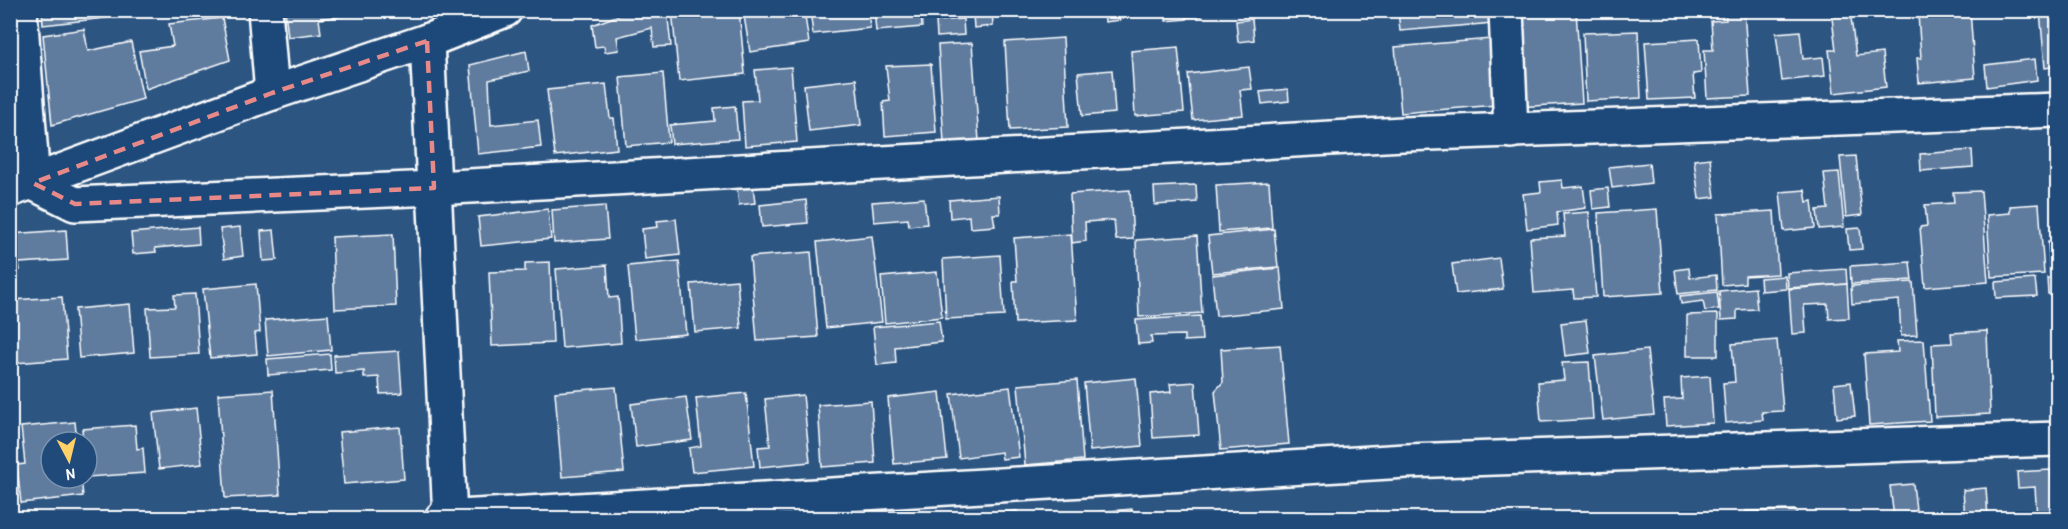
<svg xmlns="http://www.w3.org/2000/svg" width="2068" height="529" viewBox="0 0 2068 529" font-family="'Patrick Hand',sans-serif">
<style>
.building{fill:#5e7c9f;stroke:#fff;stroke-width:1.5}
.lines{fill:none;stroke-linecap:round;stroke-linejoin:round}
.street-casing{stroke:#fff;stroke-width:38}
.secondary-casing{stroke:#fff;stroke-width:38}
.street{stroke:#1f4a7a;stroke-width:33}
.secondary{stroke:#1f4a7a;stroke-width:33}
.marked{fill:none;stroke:#e88989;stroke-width:4.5;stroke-dasharray:12 8;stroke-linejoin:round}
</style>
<rect width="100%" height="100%" fill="#2c5582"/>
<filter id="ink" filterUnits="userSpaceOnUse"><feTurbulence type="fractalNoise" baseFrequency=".0167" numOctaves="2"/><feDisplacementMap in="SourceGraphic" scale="12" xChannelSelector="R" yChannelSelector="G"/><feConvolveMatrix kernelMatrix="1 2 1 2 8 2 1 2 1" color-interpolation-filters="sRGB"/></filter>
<g filter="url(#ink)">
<!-- building -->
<g class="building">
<path d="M42,10H132V15L43,25Z"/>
<path d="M285,10H385V11L319,19L321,33L288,37Z"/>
<path d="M633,10H667L671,46L654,47L652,28L617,37L619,50L605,52L604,46L595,47L592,25Z"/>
<path d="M672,10H739L745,74L679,81Z"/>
<path d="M743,10H804L809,43L750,52Z"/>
<path d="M810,10H868L870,28L813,34Z"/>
<path d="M874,10H921L922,27L876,31Z"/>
<path d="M963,10H992L993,26L974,28L973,14L963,15Z"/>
<path d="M1104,10H1120V20L1105,22Z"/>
<path d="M1156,10H1186L1187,19L1166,21V14H1156Z"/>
<path d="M1188,10H1202V16L1188,17Z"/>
<rect x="1237" y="10" width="16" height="3"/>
<path d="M1398,10H1492L1494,23L1400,31Z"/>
<path d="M1510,10H1576L1582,103L1516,107Z"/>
<path d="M1725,10H1744L1750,96L1707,98L1704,50H1713L1711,21L1726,20Z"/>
<path d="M1831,10H1850L1856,56L1882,53L1886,87L1834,93L1829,50H1836Z"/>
<path d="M1947,10H1970L1975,78L1919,83L1917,58H1921L1918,14L1947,12Z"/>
<path d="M2058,10V66L2045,68L2040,11Z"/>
<path d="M222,18L230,60L146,89L139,51L173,46L169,24Z"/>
<path d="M963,19L964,35L937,37L936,21Z"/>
<path d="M1252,19L1254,40L1238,42L1236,21Z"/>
<path d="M84,29L88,51L131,42L143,99L52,125L43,35Z"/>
<path d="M1638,31L1641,98L1586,101L1583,33Z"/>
<path d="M1800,31L1803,59L1823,57L1825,76L1782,81L1776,33Z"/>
<path d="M1063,38L1068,127L1010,130L1005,42Z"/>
<path d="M1491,39L1496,105L1401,113L1395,47Z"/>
<path d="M1699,39L1701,73L1693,74L1695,98L1649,100L1645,42Z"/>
<path d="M972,43L979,141L944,143L938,45Z"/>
<path d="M1178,47L1184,112L1135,116L1131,51Z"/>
<path d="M526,51L529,71L489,80L491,125L538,120L541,147L478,154L470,65Z"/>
<path d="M2035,59L2037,80L1987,87L1985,65Z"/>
<path d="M931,64L936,132L885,136L883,102L890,101L886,66Z"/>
<path d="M791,67L797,142L745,146L742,101L758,100L755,70Z"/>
<path d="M1249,67L1252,89L1240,90L1243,115L1193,120L1188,74Z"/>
<path d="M1112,70L1115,113L1082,116L1078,73Z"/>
<path d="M663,73L669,142L626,146L620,77Z"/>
<path d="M856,79L861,125L809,131L804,85Z"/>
<path d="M606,84L610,118H614L617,149L555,156L547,90Z"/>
<path d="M1288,89L1289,101L1262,104L1260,92Z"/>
<path d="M735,106L738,139L672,144L670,125L715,121L714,108Z"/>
<path d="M1972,150L1973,167L1921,171L1920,154Z"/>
<path d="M1856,156L1862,215L1846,217L1840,157Z"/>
<path d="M1710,158L1715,197L1699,199L1694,160Z"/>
<path d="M1649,163L1651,183L1612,188L1609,167Z"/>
<path d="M1839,172L1844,227L1819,229L1817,210L1828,209L1824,173Z"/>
<path d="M2055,179H2058V211H2056Z"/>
<path d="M1562,180L1563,188L1583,186L1586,208L1557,212L1558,225L1527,229L1523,194L1541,192L1540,182Z"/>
<path d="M1269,182L1272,228L1219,232L1216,185Z"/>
<path d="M1196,185L1197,202L1155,205L1154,187Z"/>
<path d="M753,186L755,203L739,205L737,188Z"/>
<path d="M1608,188L1610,207L1593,209L1591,190Z"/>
<path d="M1130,190L1133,239L1116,240L1114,220L1085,222L1086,241L1072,243L1070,194Z"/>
<path d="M1805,190L1807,202L1812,201L1815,228L1784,231L1780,192Z"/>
<path d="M1981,191L1988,282L1925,287L1920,227L1927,226L1925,205L1954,203L1953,192Z"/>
<path d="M999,196L1000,214H993L995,226L970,228L969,216L950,218L949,200Z"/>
<path d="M924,198L927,224L909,226L908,219L874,222L872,202Z"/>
<path d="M806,200L808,223L762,227L760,205Z"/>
<path d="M2039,204L2044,274L1991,277L1987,215L2010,213V206Z"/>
<path d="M605,206L608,239L554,243L552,210Z"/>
<path d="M548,209L551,239L481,246L478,217Z"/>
<path d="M1657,209L1663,293L1603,297L1598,213Z"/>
<path d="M1774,211L1778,274L1745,276V283L1722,285L1718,214Z"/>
<path d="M1589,212L1596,297L1574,298L1573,290L1534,293L1530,238L1565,236L1563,214Z"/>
<path d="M676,219L680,255L645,259L642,229L658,227L657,221Z"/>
<path d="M198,227L199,244L155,248L156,252L133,254L131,233Z"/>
<path d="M240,227L243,256L224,259L220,229Z"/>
<path d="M1860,228L1862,249L1849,250L1847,229Z"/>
<path d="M1274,229L1278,267L1212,273L1208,236Z"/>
<path d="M66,230L68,260L19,263L20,270L10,271V234Z"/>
<path d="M274,230L277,260L263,261L261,231Z"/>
<path d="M393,234L396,306L335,309L332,237Z"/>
<path d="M1071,234L1077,320L1015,323L1013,281H1017L1014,238Z"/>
<path d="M872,236L882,322L826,328L817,242Z"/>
<path d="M1197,236L1202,313L1139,317L1136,240Z"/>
<path d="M2058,241V272L2050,273L2048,242Z"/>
<path d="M811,252L818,337L757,341L750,257Z"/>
<path d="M1000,255L1004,316L946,319L943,259Z"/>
<path d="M1499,258L1503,289L1456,294L1452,264Z"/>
<path d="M679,261L686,334L635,339L628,266Z"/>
<path d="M550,262L553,343L492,346L489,272L525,271V263Z"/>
<path d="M1910,262L1912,280L1851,284L1850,266Z"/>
<path d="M607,265L609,298L618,297L621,343L562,348L556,269Z"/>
<path d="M1280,268L1284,309L1216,316L1212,275Z"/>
<path d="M1689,268L1690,278L1716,275L1717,290L1678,294L1675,270Z"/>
<path d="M1846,269L1847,284L1788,288L1787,273Z"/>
<path d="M937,272L942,317L885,323L881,277Z"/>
<path d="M1785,276L1786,289L1761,291L1760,278Z"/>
<path d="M2047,278H2058V293L2048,294Z"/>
<path d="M2035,279L2037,296L1996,298L1995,282Z"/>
<path d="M737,280L741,328L695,332L691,284Z"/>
<path d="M1913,282L1917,335L1901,336L1899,300L1852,304L1851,286Z"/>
<path d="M256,284L260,332L255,333L257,354L210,358L203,289Z"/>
<path d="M1847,284L1849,318L1829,319L1828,304L1804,305L1806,333L1792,334L1789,289Z"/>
<path d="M1755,288L1757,309L1737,310V319L1721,320L1719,291Z"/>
<path d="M1717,292L1719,309L1705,311L1703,301L1681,304L1680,296Z"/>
<path d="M195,294L199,354L150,357L147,308L175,307L174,295Z"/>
<path d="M62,297L67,359L15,363L11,300Z"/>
<path d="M130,304L134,353L79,358L75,309Z"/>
<path d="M1718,314V356H1687V315Z"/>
<path d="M328,315L331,350L268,356L265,320Z"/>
<path d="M1200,316L1202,340L1184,341V335L1151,336L1152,343L1138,344L1136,320Z"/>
<path d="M1586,320L1590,353L1565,356L1561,323Z"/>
<path d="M939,321L942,342L895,347L896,363L877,365L873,327Z"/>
<path d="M1987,331L1990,414L1935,417L1932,344L1952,343L1951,333Z"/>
<path d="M1777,340L1783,411L1762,412L1763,420L1726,423L1723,383L1735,382L1732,344Z"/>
<path d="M1924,340L1930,421L1869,425L1864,354L1898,352L1897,341Z"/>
<path d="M2053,341H2058V399H2057Z"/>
<path d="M1280,345L1289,444L1221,450L1215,391L1223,382L1221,349Z"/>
<path d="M1647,350L1654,415L1603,420L1595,356Z"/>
<path d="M399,351L402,393L380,394L379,377L364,378V371L335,373L334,355Z"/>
<path d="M330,354L331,370L268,375L267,359Z"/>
<path d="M1589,362L1593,419L1541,422L1538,382L1564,380L1562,363Z"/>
<path d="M1710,376L1713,423L1666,426L1664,400L1682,399L1681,378Z"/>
<path d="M1136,378L1142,446L1090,451L1084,383Z"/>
<path d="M1077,380L1083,460L1025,465L1018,385Z"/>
<path d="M1195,382L1199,435L1153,438L1150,394L1171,392L1170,384Z"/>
<path d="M1851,382L1855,416L1837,418L1834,384Z"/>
<path d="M616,387L624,472L562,477L555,392Z"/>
<path d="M1010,387L1019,457L1002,459L1001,452L959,458L951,394Z"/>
<path d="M273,390L280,495L225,498L218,394Z"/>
<path d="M940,392L947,459L894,464L888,398Z"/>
<path d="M746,393L754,466L692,472L689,448L701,446L696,398Z"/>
<path d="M803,395L810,462L760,467L758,447L770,446L765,399Z"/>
<path d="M686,397L692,440L636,447L631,404Z"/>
<path d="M871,401L875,463L822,467L818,405Z"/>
<path d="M196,408L202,464L159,469L153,413Z"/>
<path d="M75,422L77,442H51V478H81L83,496L21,503L17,465L25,464L21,427Z"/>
<path d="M135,425L137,449L143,448L145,473L87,477V442H83L82,429Z"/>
<path d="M400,427L404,479L344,484L339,432Z"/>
<path d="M2051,470L2054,518H2037L2035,487L2018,488L2017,472Z"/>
<path d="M1913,484L1917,518H1894L1890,486Z"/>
<path d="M1986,488L1988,518H1965L1963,490Z"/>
<path d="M1132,509L1133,518H1100L1099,512Z"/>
<path d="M1796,510L1797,518H1746V511Z"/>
<path d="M1017,511L1018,518H985L984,514Z"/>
</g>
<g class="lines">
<!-- street casing -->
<g class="street-casing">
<g id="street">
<path d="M20,10L33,183L75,204L434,188L1403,134L2058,110"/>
<path d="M265,10L272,93"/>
<path d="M1506,10L1511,131"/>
<path d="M10,190L272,93L427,41"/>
<path d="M442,518L1406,461L2058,439"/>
</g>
</g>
<!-- secondary casing -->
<g class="secondary-casing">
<path id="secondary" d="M450,518L427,41L505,10"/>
</g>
<!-- street -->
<use href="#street" class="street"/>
<!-- secondary -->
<use href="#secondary" class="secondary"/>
</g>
</g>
<!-- marked area -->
<path class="marked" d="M427,41L434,188L75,204L33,183L272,93Z"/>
<!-- margin -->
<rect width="2068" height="529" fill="none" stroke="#1f4a7a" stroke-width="36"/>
<rect x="18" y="18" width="2032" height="493" fill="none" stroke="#fff" stroke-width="2" filter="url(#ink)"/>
<!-- north arrow -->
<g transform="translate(69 460) rotate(173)"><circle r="28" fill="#1f4a7a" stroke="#7992af" stroke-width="1.5"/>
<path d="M0-4.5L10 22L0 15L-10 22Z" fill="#ffd166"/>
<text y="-9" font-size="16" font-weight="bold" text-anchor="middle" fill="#ffffff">N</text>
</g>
</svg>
